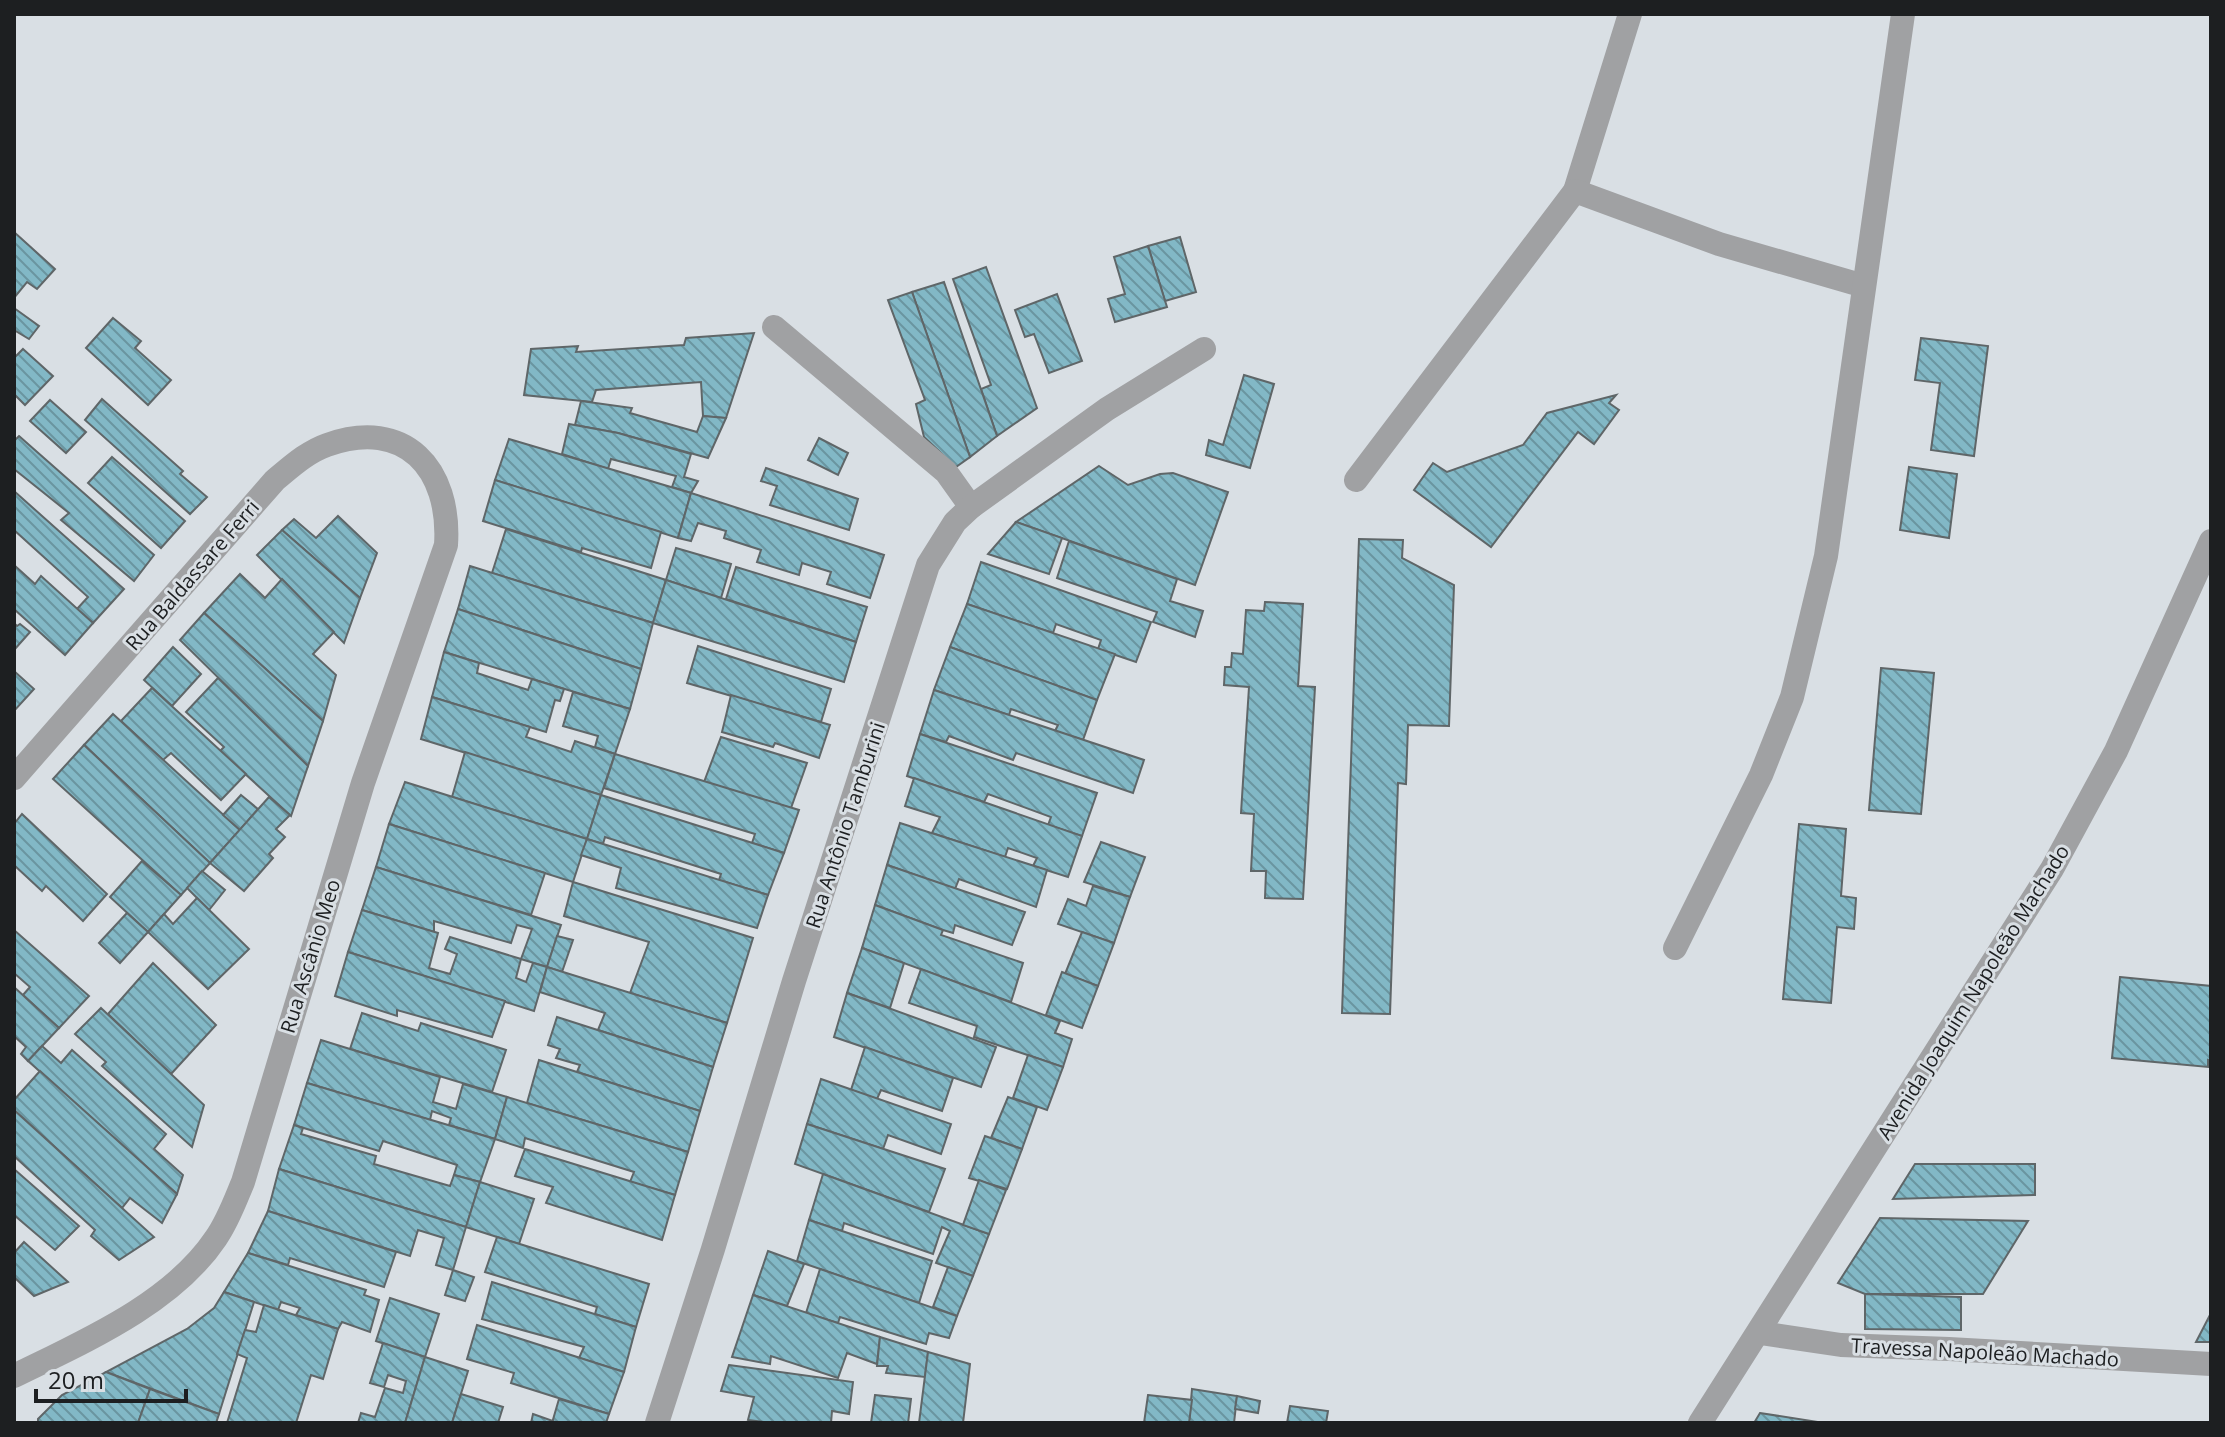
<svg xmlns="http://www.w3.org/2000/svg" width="2225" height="1437" viewBox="0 0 2225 1437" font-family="'Open Sans',sans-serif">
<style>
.building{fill:url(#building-back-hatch);stroke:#5f6668;stroke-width:2}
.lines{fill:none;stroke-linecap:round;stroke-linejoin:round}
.lane{stroke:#a0a1a3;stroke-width:24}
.street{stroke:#a0a1a3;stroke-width:24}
.labels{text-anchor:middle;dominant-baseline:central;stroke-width:6;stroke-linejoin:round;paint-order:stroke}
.street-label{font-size:20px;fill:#1d1f21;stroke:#d9dfe4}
</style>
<defs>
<pattern id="building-back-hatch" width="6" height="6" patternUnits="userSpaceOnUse" patternTransform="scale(2)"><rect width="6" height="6" fill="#82b8c6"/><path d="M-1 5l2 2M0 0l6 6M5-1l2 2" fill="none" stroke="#6a95a0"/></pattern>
</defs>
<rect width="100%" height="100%" fill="#d9dfe4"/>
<!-- building -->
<g class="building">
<path d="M14,232L55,269L37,289L27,282L14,298Z"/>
<path d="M1180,237L1196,292L1165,301L1148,246Z"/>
<path d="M1148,246L1167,307L1115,322L1108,299L1125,294L1114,257Z"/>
<path d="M986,267L1037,408L997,436L981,389L991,385L953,279Z"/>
<path d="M944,282L997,436L970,457L912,292Z"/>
<path d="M912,292L970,457L956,467L924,437L916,404L925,400L888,300Z"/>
<path d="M1057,294L1082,361L1049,373L1034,334L1025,337L1015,310Z"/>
<path d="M14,308L39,326L29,339L14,330Z"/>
<path d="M113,318L141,341L135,348L171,380L148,405L86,348Z"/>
<path d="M754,333L726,418L703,416L701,382L596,390L592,402L524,395L531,349L578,346L576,352L684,345L686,338Z"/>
<path d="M1921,338L1988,346L1974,456L1931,450L1940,383L1915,380Z"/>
<path d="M23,349L53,376L25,405L14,394V358Z"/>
<path d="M1244,375L1274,384L1250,468L1206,455L1209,440L1223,445Z"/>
<path d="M1616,395L1609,403L1619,410L1594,444L1578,432L1491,547L1414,490L1433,463L1447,472L1523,445L1547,413Z"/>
<path d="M102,399L183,471L180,474L207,497L190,514L85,420Z"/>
<path d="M50,400L86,432L66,453L30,421Z"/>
<path d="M581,401L632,408L630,413L697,432L703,416L726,418L708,458L618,433L575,425Z"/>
<path d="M569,424L618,433L691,454L684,477L698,481L691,493L672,487L676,476L611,459L608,469L562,454Z"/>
<path d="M19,436L154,555L134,581L61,520L69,513L14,469V441Z"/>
<path d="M819,438L848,453L838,475L808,460Z"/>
<path d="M509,439L691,493L678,538L495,480Z"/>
<path d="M112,457L185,521L161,548L88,483Z"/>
<path d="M1099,466L1128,485L1160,474L1173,473L1228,492L1195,585L1016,522Z"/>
<path d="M1909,467L1957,474L1949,538L1900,530Z"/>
<path d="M766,468L858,499L849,530L770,505L777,486L761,481Z"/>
<path d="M495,480L661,532L651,568L582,548L581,552L483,521Z"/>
<path d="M14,491L124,589L93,623L77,609L88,597L14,530Z"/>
<path d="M691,493L884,555L870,598L827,584L831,572L802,563L799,575L757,562L761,550L724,538L726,531L698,523L691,541L678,538Z"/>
<path d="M338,516L377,553L360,598L282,530L294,519L316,538Z"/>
<path d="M1016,522L1062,538L1049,574L988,554Z"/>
<path d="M506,529L666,580L653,623L492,573Z"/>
<path d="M282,530L360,598L344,643L257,555Z"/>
<path d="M1359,539L1403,540L1402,558L1454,585L1449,726L1408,725L1406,784L1398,783L1390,1014L1342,1013Z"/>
<path d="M1069,541L1177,579L1170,601L1203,611L1195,637L1153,622L1157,612L1057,578Z"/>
<path d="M676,548L731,564L721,598L666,580Z"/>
<path d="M981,562L1151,622L1136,662L1098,649L1101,640L1056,624L1053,633L967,604Z"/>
<path d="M14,565L35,584L41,576L93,623L65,655L14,609Z"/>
<path d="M470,566L653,623L641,669L458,609Z"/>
<path d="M736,567L867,607L856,642L726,599Z"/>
<path d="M240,574L265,598L282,579L334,632L313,654L336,675L323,721L204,613Z"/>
<path d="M666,580L856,642L844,682L653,623Z"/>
<path d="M1265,602L1303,604L1298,686L1315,687L1303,899L1265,898L1266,871H1251L1254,814L1241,813L1249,687L1224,685L1225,667H1231L1232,653L1243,654L1246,610L1264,611Z"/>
<path d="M967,604L1115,654L1097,700L950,647Z"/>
<path d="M458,609L641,669L630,709L444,652Z"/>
<path d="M204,613L323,721L308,766L180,640Z"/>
<path d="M14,623L17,626L20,624L30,632L14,650Z"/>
<path d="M698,646L831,689L821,722L687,683Z"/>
<path d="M173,647L201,674L172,706L144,680Z"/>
<path d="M950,647L1097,700L1083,740L1055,731L1058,725L1011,709L1009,715L934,690Z"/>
<path d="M444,652L479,663L477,673L528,690L532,679L564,689L560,701L555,700L546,732L432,697Z"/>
<path d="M1881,668L1934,673L1921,814L1869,810Z"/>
<path d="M14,671L34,689L14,711Z"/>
<path d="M218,678L308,766L291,816L220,751L224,747L186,712Z"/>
<path d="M152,688L246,774L221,800L171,753L163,760L121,721Z"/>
<path d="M934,690L1144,760L1133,793L1016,753L1013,760L949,736L946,742L920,734Z"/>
<path d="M573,692L630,709L615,754L595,747L598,736L563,726Z"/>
<path d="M731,695L830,725L819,758L775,743L773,747L722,732Z"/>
<path d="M432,697L530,727L526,737L571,752L575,741L615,754L601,795L421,739Z"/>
<path d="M113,714L240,830L210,863L84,745Z"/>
<path d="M920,734L1097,793L1082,836L1048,825L1051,817L988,794L984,802L907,776Z"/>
<path d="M721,737L807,763L791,808L704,782Z"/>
<path d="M84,745L210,863L181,895L53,779Z"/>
<path d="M465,752L601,795L587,839L452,797Z"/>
<path d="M615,754L799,810L784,853L752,843L755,834L604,788Z"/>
<path d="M914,778L1082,836L1068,877L1033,866L1037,858L1008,848L1005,857L932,833L940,817L905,806Z"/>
<path d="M405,782L587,839L573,882L389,824Z"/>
<path d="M241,795L258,809L240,830L223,815Z"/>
<path d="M601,795L784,853L768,895L719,880L721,874L605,837L603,844L587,839Z"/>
<path d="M269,797L290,815L276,829L285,837L269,854L273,858L244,891L210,863Z"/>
<path d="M22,814L107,894L83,921L46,886L42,891L14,865V824Z"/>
<path d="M900,823L1047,870L1036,907L959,879L955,889L887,865Z"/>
<path d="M389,824L545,873L531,915L376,867Z"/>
<path d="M1799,824L1846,829L1841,896L1856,898L1854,929L1837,927L1831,1003L1783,999Z"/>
<path d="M587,839L768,895L757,928L616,888L621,868L581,855Z"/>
<path d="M1101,842L1145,857L1130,897L1084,882Z"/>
<path d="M142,861L181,895L148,932L110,897Z"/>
<path d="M887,865L1025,912L1012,945L955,925L953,933L943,930L875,905Z"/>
<path d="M376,867L561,925L547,967L521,959L532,929L517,925L511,943L434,921V932L362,910Z"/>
<path d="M202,871L225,890L209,910L187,888Z"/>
<path d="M573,882L753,938L727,1023L630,993L649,942L564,916Z"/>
<path d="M1093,886L1130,897L1114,943L1058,924L1068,899L1086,906Z"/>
<path d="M197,898L249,949L208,989L148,932L164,914L173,924Z"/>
<path d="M875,905L943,930L941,935L1023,963L1011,1002L862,948Z"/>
<path d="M362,910L438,933L429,968L450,974L457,954L445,949L450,937L521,959L516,978L526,982L533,963L547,967L534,1011L348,952Z"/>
<path d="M127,913L148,932L120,963L99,943Z"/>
<path d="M14,930L89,996L59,1028L23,995L30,987L14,973Z"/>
<path d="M1082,932L1114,943L1098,986L1065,974Z"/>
<path d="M557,936L573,940L562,972L547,967Z"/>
<path d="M862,948L904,963L890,1008L847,993Z"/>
<path d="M348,952L505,1001L492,1037L397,1010V1016L335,996Z"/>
<path d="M153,963L216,1025L171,1074L108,1014Z"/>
<path d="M547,967L727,1023L713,1067L598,1030L605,1013L540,992Z"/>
<path d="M921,969L1060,1021L1055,1033L1072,1039L1063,1067L974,1037L977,1026L909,1003Z"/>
<path d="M1062,972L1098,986L1082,1028L1046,1015Z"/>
<path d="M2120,977L2211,986V1061L2208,1060V1067L2112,1058Z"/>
<path d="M14,987L59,1028L28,1061L21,1054L26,1047L14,1036Z"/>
<path d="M847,993L996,1047L981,1087L834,1037Z"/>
<path d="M101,1008L204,1105L192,1147L102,1066L106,1062L75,1034Z"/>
<path d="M362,1013L418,1031L421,1023L506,1050L492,1092L350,1049Z"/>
<path d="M557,1017L713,1067L700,1111L577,1072L580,1065L556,1058L560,1049L548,1045Z"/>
<path d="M321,1040L440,1077L433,1102L456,1109L463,1084L507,1097L495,1139L449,1125L451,1118L432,1111L430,1120L307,1083Z"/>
<path d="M42,1046L61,1063L72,1050L166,1134L154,1149L183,1175L177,1194L28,1061Z"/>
<path d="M865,1047L953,1078L942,1111L881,1090L877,1099L851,1090Z"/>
<path d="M1028,1055L1063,1067L1047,1110L1013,1098Z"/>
<path d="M539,1060L700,1111L688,1152L527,1103Z"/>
<path d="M40,1071L177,1194L162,1223L130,1198L122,1208L14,1110V1100Z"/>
<path d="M821,1079L951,1124L941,1154L888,1135L883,1149L807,1124Z"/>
<path d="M307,1083L495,1139L480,1182L454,1175L457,1165L383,1141L379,1151L294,1125Z"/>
<path d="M507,1097L688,1152L675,1195L630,1182L634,1172L525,1138L523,1148L495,1139Z"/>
<path d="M1008,1097L1037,1107L1022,1149L991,1138Z"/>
<path d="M14,1110L122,1208L154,1237L119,1260L91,1236L95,1230L14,1156Z"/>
<path d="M807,1124L945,1169L929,1212L795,1164Z"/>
<path d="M294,1125L303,1128L301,1134L376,1156L374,1164L450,1186L454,1175L480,1182L466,1227L279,1169Z"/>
<path d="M985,1136L1022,1149L1007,1189L969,1178Z"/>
<path d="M525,1149L675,1195L662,1240L546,1203L553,1187L515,1176Z"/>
<path d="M1915,1164H2035V1195L1893,1199Z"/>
<path d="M14,1169L79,1226L55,1250L14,1215Z"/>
<path d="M279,1169L466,1227L453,1270L436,1265L444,1238L418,1230L410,1256L268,1211Z"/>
<path d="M823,1174L989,1234L973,1276L936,1263L950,1231L942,1227L933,1254L844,1223L842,1231L809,1220Z"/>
<path d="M979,1180L1006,1190L989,1234L963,1225Z"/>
<path d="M480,1182L534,1199L519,1244L466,1227Z"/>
<path d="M268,1211L396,1252L384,1287L290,1258L288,1265L248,1253Z"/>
<path d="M1880,1218L2028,1221L1983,1294H1865L1838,1283Z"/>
<path d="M809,1220L932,1261L919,1303L797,1261Z"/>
<path d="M497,1237L649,1284L636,1327L595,1314L597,1307L485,1272Z"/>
<path d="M24,1242L68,1282L34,1296L14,1277V1253Z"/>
<path d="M768,1251L804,1264L787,1306L753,1295Z"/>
<path d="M248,1253L366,1290L364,1295L379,1300L370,1332L342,1322L338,1329L296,1315L300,1308L281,1302L278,1310L224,1292Z"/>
<path d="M948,1267L973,1276L957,1316L933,1307Z"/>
<path d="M820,1269L957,1316L949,1338L929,1333L926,1344L840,1317L838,1323L806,1313Z"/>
<path d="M453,1270L474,1277L465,1301L445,1295Z"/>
<path d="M492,1282L636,1327L624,1372L579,1358L584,1347L482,1319Z"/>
<path d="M224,1292L254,1302L219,1414L106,1372L187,1329L214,1308Z"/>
<path d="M1865,1294L1961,1297V1330L1865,1329Z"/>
<path d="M753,1295L880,1337L877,1364L847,1353L838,1378L771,1356L770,1364L732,1357Z"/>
<path d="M390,1298L439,1314L425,1357L376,1341Z"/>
<path d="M264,1305L338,1329L323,1379L311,1375L296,1423H227L247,1358L237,1354L245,1330L256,1332Z"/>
<path d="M2211,1313V1342H2196Z"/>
<path d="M477,1325L624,1372L609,1414L511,1383L514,1373L467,1359Z"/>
<path d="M880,1337L928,1352L925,1377L886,1373L888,1366H877Z"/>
<path d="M383,1343L425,1357L405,1423H358L361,1413L375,1417L385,1388L403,1393L406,1381L388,1375L384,1387L370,1383Z"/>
<path d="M928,1352L970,1364L963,1423H919Z"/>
<path d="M425,1357L468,1371L452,1423H405Z"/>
<path d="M729,1365L853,1382L849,1414L832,1411L831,1423H771L748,1420L754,1397L721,1391Z"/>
<path d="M106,1372L150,1389L138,1423H38V1419L62,1395Z"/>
<path d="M150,1389L219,1414L216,1423H138Z"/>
<path d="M1192,1389L1237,1396L1234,1423H1189Z"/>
<path d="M461,1394L503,1407L498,1423H452Z"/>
<path d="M875,1395L911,1399L908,1423H871Z"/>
<path d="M1148,1395L1192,1400L1189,1423H1144Z"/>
<path d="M1237,1396L1260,1401L1258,1413L1235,1409Z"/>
<path d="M559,1399L609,1414L606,1423H552Z"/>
<path d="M1290,1406L1328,1411L1326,1423H1287Z"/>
<path d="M1760,1413L1824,1423H1754Z"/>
<path d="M533,1414L553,1421L552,1423H531Z"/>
</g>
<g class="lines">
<!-- lane -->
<g class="lane">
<path d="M1575,191L1630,14"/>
<path d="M774,327L946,472L971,507"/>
<path d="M1356,480L1575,191L1719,244L1864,286"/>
<path d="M1675,948L1761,775L1792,697L1826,556L1903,14"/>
</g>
<!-- street -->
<g class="street">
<path d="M14,778L275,480C291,467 307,452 327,445C405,417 451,469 446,545L363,783L243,1182C235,1201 228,1221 216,1238C172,1304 83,1342 14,1376"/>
<path d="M1760,1333L1841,1345L1949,1349L2211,1364"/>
<path d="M657,1423L713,1249L794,981L928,565L955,522L971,507L1107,409L1204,349"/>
<path d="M1700,1423L2052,869L2116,751L2211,541"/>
</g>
</g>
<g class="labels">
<!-- street labels -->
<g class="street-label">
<text transform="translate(192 575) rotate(-49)">Rua Baldassare Ferri</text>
<text transform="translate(845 825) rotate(-72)">Rua Antônio Tamburini</text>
<text transform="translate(310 956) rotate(-73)">Rua Ascânio Meo</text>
<text transform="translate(1973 992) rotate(-58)">Avenida Joaquim Napoleão Machado</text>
<text transform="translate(1985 1352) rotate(3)">Travessa Napoleão Machado</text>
</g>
</g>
<!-- border -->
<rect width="2225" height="1437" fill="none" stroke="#1d1f21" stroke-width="32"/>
<!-- scale -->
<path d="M36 1389v12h150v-12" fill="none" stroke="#1d1f21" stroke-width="4"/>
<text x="48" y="1389" font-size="24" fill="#1d1f21" stroke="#d9dfe4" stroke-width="6" paint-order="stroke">20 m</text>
</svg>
